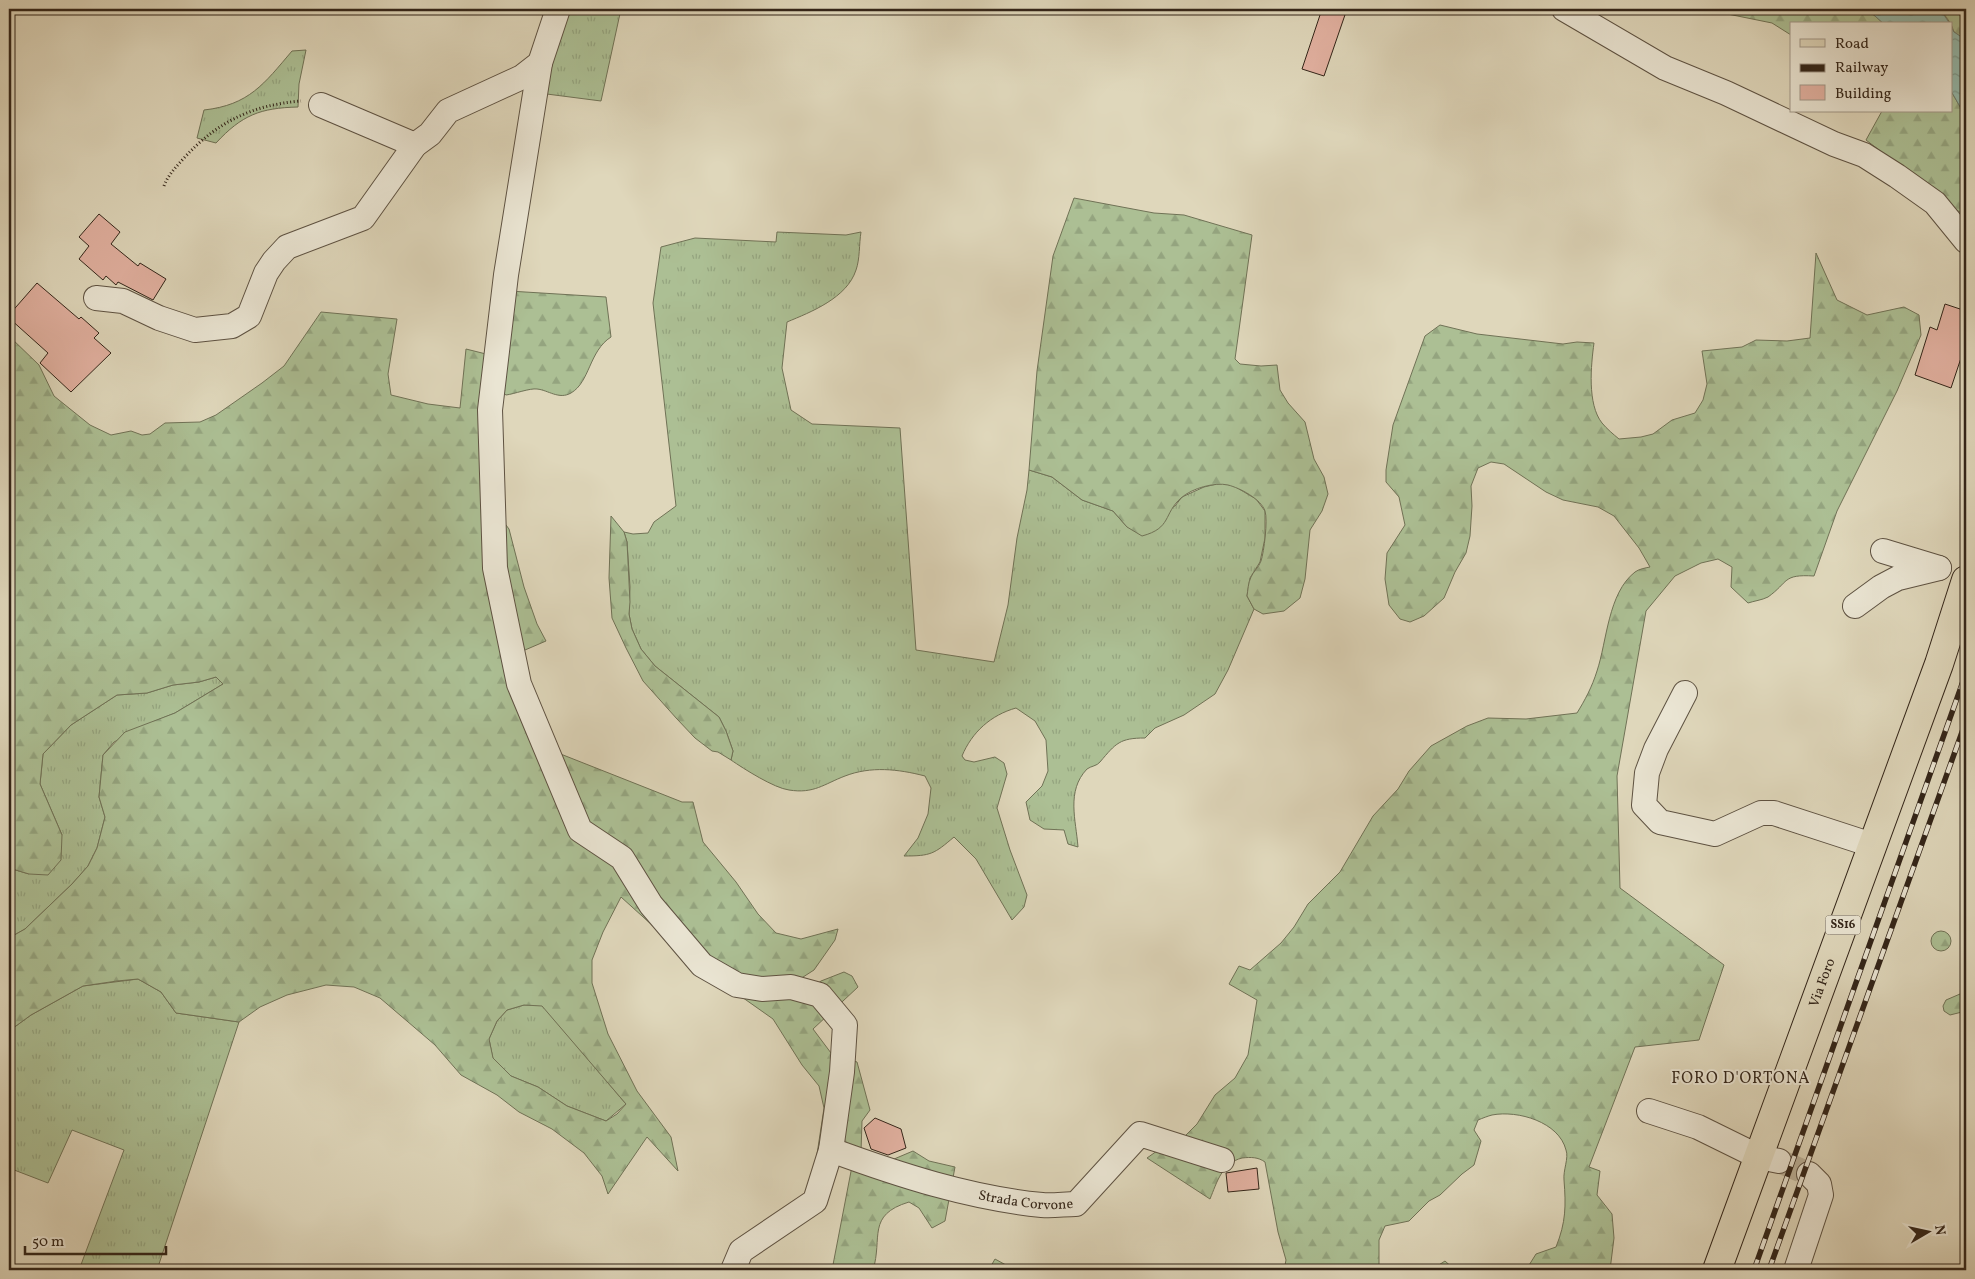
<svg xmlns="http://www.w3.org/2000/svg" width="1975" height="1279" viewBox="0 0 1975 1279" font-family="Vollkorn,serif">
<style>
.grass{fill:url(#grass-tufts);stroke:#707256}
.forest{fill:url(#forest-firs);stroke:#707256;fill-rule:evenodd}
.water{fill:url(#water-ripples);stroke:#6d7e72}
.building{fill:#e2b1a1;stroke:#332519}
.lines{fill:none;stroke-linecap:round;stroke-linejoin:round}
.minor-tunnel{stroke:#bdb39b;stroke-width:24;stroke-dasharray:24 12;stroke-linecap:butt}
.minor-casing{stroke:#5e5242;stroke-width:26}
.major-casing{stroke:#332519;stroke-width:30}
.path{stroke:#332519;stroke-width:3;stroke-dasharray:1 2.5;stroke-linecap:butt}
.minor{stroke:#eae5d3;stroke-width:24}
.major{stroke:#dfd7bb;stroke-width:28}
.rail-casing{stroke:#332519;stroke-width:5.5}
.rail{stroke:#eae5d3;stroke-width:4;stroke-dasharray:11;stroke-linecap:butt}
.labels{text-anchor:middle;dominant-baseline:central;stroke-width:4;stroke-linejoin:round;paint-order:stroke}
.shield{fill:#eae5d3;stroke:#6a5f51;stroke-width:1}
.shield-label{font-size:12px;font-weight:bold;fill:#332519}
.street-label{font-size:14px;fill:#332519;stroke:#eae5d3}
.quarter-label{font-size:16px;letter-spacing:1px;fill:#332519;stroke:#eae5d3}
</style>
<defs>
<pattern id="grass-tufts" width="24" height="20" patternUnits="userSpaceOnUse" patternTransform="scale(1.25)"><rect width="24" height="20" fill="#acbf94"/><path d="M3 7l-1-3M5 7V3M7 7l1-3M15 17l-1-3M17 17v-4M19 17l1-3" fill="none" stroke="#94a47f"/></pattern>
<pattern id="forest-firs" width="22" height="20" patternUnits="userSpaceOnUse" patternTransform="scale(1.25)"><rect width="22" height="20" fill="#acbf94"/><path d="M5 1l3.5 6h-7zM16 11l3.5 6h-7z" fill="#94a47f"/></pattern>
<pattern id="water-ripples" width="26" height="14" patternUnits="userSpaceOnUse" patternTransform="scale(1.25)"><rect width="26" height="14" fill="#94baad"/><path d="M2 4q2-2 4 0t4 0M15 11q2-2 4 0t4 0" fill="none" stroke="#79978c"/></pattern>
</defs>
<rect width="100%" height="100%" fill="#dfd7bb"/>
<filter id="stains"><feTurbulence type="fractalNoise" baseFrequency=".004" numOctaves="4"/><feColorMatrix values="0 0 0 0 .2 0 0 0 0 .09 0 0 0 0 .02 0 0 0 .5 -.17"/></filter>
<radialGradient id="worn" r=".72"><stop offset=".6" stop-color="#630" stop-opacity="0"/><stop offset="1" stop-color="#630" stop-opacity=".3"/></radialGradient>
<!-- grass -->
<g class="grass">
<path d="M564,9H621L601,101L539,93Z"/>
<path d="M306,50L299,84L298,107C260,108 242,115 216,143L197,138L204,110C249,105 264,84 292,51Z"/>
<path d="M777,232L846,235L861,232C859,244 860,259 856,270C847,298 811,312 787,322L782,368L791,410L812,424L900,428L916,650L994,662L1008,605L1017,538L1027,490L1029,470L1052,477L1082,500L1113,511L1127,527L1175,506L1182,497L1204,487L1221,483L1234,486L1256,499L1265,511V538L1260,562L1250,578L1247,596L1254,609L1228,670L1215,694L1184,715L1155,728L1145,738C1120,738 1116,743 1100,762C1097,766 1091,766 1087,769C1066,791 1076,820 1078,847L1068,844L1064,830L1044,829L1030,820L1026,802L1042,786L1048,771L1046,740L1035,721L1016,708C991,715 972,732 962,756L965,760L974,762L995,757L1004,763L1007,774L997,808L1010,850L1027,895L1024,907L1012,920L976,859L954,837C934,854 931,856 904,856L918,838L928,814L931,788L925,776C898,769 871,766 845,776C824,784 814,794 789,790C774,788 744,769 731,760L733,751L726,731L719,717L655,666L641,649L632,629L629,614L630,587L627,542L624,532L633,534L648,533L654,522L676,506L653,303L661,247L695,238L776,242Z"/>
<path d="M216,677L223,684L175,713L155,721L114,742L103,755L99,797L105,817L97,848L88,866L72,884L25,929L9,938V868L29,874L62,835L40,784L43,754L71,725L117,695L147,693L173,685L199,682Z"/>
<path d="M138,979L161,992L176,1013L239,1022L157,1270H79L124,1150L72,1130L48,1183L9,1168V1031L31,1015L83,986Z"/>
<path d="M524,1005H542L626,1104L606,1121L567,1106L538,1087L511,1076L493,1059L489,1039L497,1021L507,1010Z"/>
</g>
<!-- forest -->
<g class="forest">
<path d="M1703,9H1867L1884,24H1791V35L1772,23Z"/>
<path d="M1940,9H1952L1966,20V40L1954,32L1951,24Z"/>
<path d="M1951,91L1966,117V217L1866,140L1882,111H1951Z"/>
<path d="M1074,198L1154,213L1184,215L1252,235L1235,359L1240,364L1261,366L1277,365L1280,390L1288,403L1305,422L1314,459L1324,477L1328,494L1322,511L1310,530L1305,579L1300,598L1284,611L1263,614L1254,609L1247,596C1248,590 1248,583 1251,577C1253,572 1259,567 1261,561C1264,552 1268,520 1265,511C1261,499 1240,488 1228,485C1215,482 1192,488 1181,498C1163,514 1172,528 1142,536L1127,527L1113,511L1082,500L1052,477L1029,470L1037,371L1053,256Z"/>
<path d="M1816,253L1837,300L1867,315L1904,307L1919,315L1921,335L1897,391L1837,511L1814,576C1782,574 1789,582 1768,597C1762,600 1754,601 1748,603L1731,587L1732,567L1718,559L1701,563L1675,576L1646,611L1617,776L1620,888L1724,965L1699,1040L1635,1047L1589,1167L1600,1171L1597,1195L1612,1214L1614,1238L1610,1270H1526L1536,1254L1556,1247C1566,1222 1566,1206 1564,1180C1563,1170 1569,1158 1566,1150C1559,1122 1518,1110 1492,1115C1488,1116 1483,1118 1478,1120L1474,1130L1481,1141L1474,1165L1462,1174L1440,1195L1429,1201L1409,1221L1385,1226L1379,1240V1270H1284L1286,1260L1278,1232L1265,1162C1258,1157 1251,1157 1242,1158C1222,1163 1217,1182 1210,1199L1147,1158L1164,1146L1181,1140L1197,1124L1215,1095L1235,1078L1248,1055L1257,1000L1229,984L1239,966L1250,970L1281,943L1294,927L1308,904L1340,872L1373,816L1398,789L1409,771L1431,746L1467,726L1488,718L1526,719L1577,713C1585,700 1592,687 1597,671C1607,641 1608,593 1635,572C1639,569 1645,568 1650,567L1639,548L1614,516L1598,507L1563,500L1546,492L1504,464L1491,462L1478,468L1471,486L1472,506L1470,536L1466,553L1455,572L1444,598L1424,616L1410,622L1400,619L1389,605L1385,579L1387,553L1405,525L1399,497L1386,482V470L1393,425L1425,336L1440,325L1477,334L1563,344L1577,342L1594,343C1591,365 1587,404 1602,423C1607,429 1613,434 1619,439L1641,437L1653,434L1672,420L1695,413L1703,400L1707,384L1702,351L1742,347L1756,340L1787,341L1810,338Z"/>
<path d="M509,291L606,297L611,337C589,351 590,382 571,393C559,400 548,390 537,389C530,388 514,394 506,395L493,385L496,512L509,529L524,587L537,624L546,641L518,653L553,751L682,802H693L703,842L736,882L758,914L776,933L801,939L838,929L835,940L814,970L800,979L802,995L821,981L844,972L852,976L858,987L813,1029L831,1053L857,1062L870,1110L862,1121L861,1152L887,1162L913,1151L929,1161L955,1167L945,1221L932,1228L919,1208L909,1202C866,1215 883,1238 873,1270H832L853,1161L834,1153L814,1174L824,1108L819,1086L802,1065L773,1019L695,964L621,897L603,932L592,960V983L608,1034L637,1091L671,1137L678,1171L647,1137L608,1194L602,1176L584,1153L552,1129L519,1112L497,1095L461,1075L435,1045L380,998L354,987L326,985L287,995L260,1007L239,1022L176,1013L161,992L138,979L117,981L83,986L31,1015L9,1031V938L25,929L72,884L88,866L97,848L105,817L99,797L103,755L125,732L175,713L223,684L216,677L199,682L173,685L147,693L117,695L71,725L43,754L40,784L62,835L61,860L48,875L29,874L9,868V336L39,365L54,396L90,425L111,435L131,431L142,435L150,434L165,423L200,422L216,415L262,383L284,366L321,312L397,319L388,374L391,395L428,404L460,408L466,349L490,355ZM524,1005L542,1006L626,1104L617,1114L606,1121L567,1106L538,1087L511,1076L493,1058L489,1039L497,1021L507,1010Z"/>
<path d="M611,516L624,532L627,542L630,602L629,614L632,629L641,649L655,666L719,717L726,731L733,751L731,760L718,752L712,751L695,738L677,719L643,681L626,648L612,618L609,578Z"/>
<circle cx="1941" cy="941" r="10"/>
<path d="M1960,994L1966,995V1011L1950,1015L1944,1011L1943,1006L1946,1000Z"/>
<path d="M995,1259L1015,1270H991V1266Z"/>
<path d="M1445,1261L1455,1270H1431Z"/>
</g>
<!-- water -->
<g class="water">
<path d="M1867,9H1940L1950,24H1884Z"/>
<path d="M1951,27L1954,32L1966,40V117L1951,91Z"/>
</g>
<!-- building -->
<g class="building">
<path d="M1322,9H1347L1324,76L1302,69Z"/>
<path d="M99,214L120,232L111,244L138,266L140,263L166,279L153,300L118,282L116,285L106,276L103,280L79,259L89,246L79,237Z"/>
<path d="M37,283L79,319L81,317L99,333L94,338L111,353L71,392L40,363L48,353L9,318V315Z"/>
<path d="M1945,304L1966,311V343L1951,388L1915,375L1930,327L1937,330Z"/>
<path d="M875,1118L901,1129L906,1148L888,1155L871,1149L864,1128Z"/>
<path d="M1257,1168L1259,1189L1228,1192L1226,1173Z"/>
</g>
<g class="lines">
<!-- minor-tunnel -->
<path class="minor-tunnel" d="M1779,1161L1809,1174"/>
<!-- minor casing -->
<g class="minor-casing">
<g id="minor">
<path d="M1564,9L1665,68L1726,93L1834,144L1864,155L1897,176L1935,203L1966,241"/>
<path d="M540,63L506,275L490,410L495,568L519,684L580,830L622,858L651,905L702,965L737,985L762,989L791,987L820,995L845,1025L842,1072L831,1150L815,1201L741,1251L733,1270"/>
<path d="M321,105L415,145"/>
<path d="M96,298L123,301L159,318L195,330L232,326L249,316L266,273L274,261L287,247L363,218L415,145L430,134L448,111L522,77L540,63L558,9"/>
<path d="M1883,551L1939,568"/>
<path d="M1855,606L1881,587L1898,578L1939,568"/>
<path d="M1685,693L1656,749L1647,773L1644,805L1660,822L1715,834L1761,813H1774L1872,845"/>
<path d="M1649,1111L1698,1127L1759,1157L1779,1161"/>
<path id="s1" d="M831,1150C899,1175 970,1198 1042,1205C1053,1206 1065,1204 1076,1204L1140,1134L1222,1160"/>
<path d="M1796,1270L1821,1195L1819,1184L1809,1174"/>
</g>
</g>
<!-- major casing -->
<g class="major-casing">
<g id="major">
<path id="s2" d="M1717,1270L1939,664L1966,580"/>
</g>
</g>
<!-- path -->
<path class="path" d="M164,186C168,175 176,167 184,158C217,122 252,105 301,101"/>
<!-- minor -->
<use href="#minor" class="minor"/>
<!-- major -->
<use href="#major" class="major"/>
<!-- rail casing -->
<g class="rail-casing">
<g id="rail">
<path d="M1754,1270L1966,673"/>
<path d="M1769,1270L1966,721"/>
</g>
</g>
<!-- rail -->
<use href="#rail" class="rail"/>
</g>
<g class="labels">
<!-- shield labels -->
<rect class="shield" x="1825.5" y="915.5" width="35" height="19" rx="4"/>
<g class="shield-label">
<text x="1843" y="925">SS16</text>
</g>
<!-- street labels -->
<g class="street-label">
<text stroke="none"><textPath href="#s2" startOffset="306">Via Foro</textPath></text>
<text stroke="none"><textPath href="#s1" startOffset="202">Strada Corvone</textPath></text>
</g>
<!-- quarter labels -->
<g class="quarter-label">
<text x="1741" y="1079">FORO D'ORTONA</text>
</g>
</g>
<!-- margin -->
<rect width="1975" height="1279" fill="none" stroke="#dfd7bb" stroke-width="30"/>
<rect x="10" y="10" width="1955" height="1259" fill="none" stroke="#332519" stroke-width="2.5"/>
<rect x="15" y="15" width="1945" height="1249" fill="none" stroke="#332519"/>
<!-- legend -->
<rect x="1790" y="22" width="162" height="90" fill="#eae5d3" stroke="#a19889"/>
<rect x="1800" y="39" width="25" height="8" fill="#dfd7bb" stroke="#a19889"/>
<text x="1835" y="48" font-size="15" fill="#332519">Road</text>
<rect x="1800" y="64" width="25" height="8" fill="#332519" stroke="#a19889"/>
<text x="1835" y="72" font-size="15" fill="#332519">Railway</text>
<rect x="1800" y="85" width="25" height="15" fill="#e2b1a1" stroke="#a19889"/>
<text x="1835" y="98" font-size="15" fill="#332519">Building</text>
<!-- north arrow -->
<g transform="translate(1928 1232) rotate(81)" stroke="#eae5d3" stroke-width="4" paint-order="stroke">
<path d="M0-4L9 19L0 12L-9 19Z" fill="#332519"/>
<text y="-8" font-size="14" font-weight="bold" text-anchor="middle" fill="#332519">N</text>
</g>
<!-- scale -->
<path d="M25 1246v8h141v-8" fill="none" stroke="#332519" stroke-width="2.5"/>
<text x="32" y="1246" font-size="15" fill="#332519" stroke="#eae5d3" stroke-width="4" paint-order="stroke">50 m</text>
<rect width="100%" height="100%" filter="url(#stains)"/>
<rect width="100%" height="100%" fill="url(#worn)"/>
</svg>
